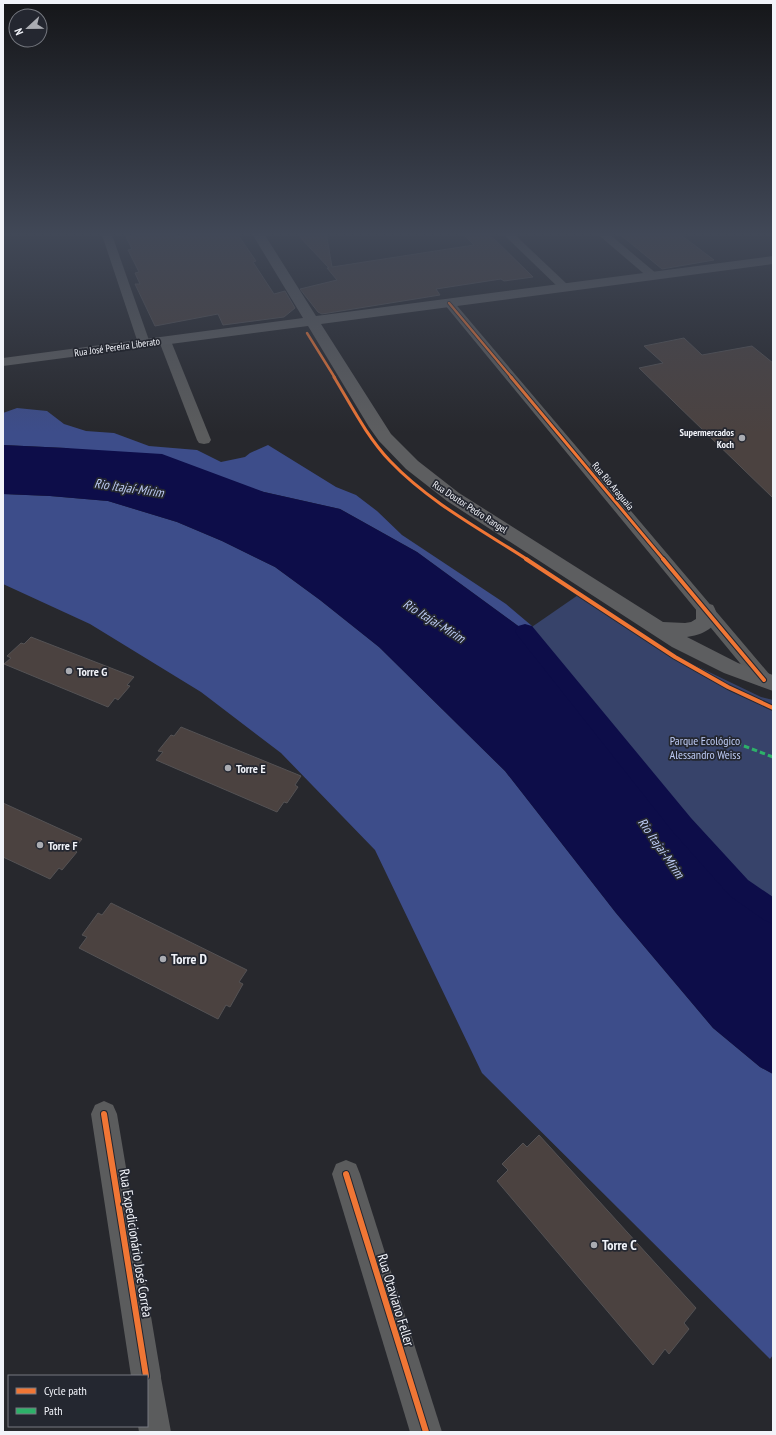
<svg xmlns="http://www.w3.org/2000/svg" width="776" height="1435" viewBox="0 0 776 1435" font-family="'PT Sans Narrow',sans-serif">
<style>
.green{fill:#37436a}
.forest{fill:#3d4d8a}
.water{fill:#0d0d49}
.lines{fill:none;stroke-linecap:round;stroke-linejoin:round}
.canal{fill:#0d0d49;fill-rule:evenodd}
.building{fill:#4b4240;stroke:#545254}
.minor{fill:#5b5c5d;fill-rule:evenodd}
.secondary{fill:#5d5e60;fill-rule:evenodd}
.quiet{stroke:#2db169;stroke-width:3;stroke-dasharray:5.5 3;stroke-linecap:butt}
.cycleway-far3-casing{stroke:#242730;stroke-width:4}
.cycleway-far2-casing{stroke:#242730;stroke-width:5}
.cycleway-far1-casing{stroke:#242730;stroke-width:6}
.cycleway-casing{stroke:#242730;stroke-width:8}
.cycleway-far3{stroke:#f07635;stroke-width:2.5}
.cycleway-far2{stroke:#f07635;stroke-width:3}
.cycleway-far1{stroke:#f07635;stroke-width:4}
.cycleway{stroke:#f07635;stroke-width:6}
.poi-dot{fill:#aaacb2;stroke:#242730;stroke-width:1.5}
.labels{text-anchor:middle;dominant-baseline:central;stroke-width:3.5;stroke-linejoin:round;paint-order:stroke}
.far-street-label{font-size:10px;fill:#f1f3f9;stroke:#242730}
.far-poi-label{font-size:10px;font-weight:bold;fill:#f1f3f9;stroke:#242730;text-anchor:end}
.poi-label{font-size:12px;font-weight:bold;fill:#f1f3f9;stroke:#242730;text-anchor:start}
.park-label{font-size:12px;fill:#bdcaf3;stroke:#242730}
.water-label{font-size:13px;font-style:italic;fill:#bccaf2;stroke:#242730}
.near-poi-label{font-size:14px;font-weight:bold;fill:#f1f3f9;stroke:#242730;text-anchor:start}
.near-street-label{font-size:14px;fill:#f1f3f9;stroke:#242730}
</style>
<rect width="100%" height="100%" fill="#27282d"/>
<!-- green -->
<path class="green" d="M581,593L684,660L761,697L773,700V912L739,888L682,825L526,631Z"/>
<!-- forest -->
<g class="forest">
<path d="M17,408L47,411L64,424L86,431L114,433L149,446L197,450L221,462L245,457L250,453L268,445L336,487L356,495L377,511L402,535L506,604L532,626L525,631L417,552L340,509L66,448L3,445V413Z"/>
<path d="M3,494L50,496L108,501L177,522L222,541L275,567L320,600L379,647L505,771L616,913L713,1028L760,1067L773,1074V1355L770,1359L482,1073L375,850L281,753L201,692L90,624L3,584Z"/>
</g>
<!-- water -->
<path class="water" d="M3,445L66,448L162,454L264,492L340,509L417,552L525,631L682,825L739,888L773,912V1074L760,1067L713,1028L616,913L505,771L379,647L320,600L275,567L222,541L177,522L108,501L50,496L3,494Z"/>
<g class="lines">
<!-- canal -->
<path class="canal" d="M525,624L532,626L691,818L748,880L773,897V924L764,920L730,896L673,832L518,636L515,631L518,626Z"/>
</g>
<!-- building -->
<g class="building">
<path d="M154,232H174L177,237L206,232H236L256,261L253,262L274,294L285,291L295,308L284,317L223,325L218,314L155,326L135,284H140L135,273L139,272L128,250L132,249L126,237Z"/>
<path d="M295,232H326L332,267L474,245L461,232H487L533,277L504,281L501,279L436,289L440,295L322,314L318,312L300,289L337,280L327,268H329Z"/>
<path d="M617,232H677L714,260L662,269Z"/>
<path d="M684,338L702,355L752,346L773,363V498L639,368L663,363L644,346Z"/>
<path d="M31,637L134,677L127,685L130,686L118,700L115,698L108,707L4,664L11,658L7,656L21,643L24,644Z"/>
<path d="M181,727L301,776L295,785L298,787L287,803L284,802L277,812L156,760L163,752L158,751L171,735L174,736Z"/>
<path d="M3,803L82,839L73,850L77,852L62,870L59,868L50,879L3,857Z"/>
<path d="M111,903L247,970L239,982L243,984L230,1007L226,1005L218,1019L79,948L87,937L82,935L98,913L102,915Z"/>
<path d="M539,1135L696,1308L684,1323L689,1329L669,1354L665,1349L653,1365L497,1181L508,1170L502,1164L523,1143L527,1147Z"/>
</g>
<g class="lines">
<!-- minor -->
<g class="minor">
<path d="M101,232H111L150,343L148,346H140L138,343Z"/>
<path d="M501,232H512L568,285L570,287L568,289H560Z"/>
<path d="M595,232H607L657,274L659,276L657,278H649Z"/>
<path d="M449,300L453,301L770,675L773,680L770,685L764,687L758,685L445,305L443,303L445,301Z"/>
<path d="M165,337L169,338L171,341L211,440L209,443L204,444L199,443L197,440L159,341L161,338Z"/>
<path d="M104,1101L113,1105L117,1114L161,1376V1378L171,1432H139L138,1426H147V1376H131L91,1114L95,1105Z"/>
<path d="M346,1160L356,1164L360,1174L442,1432H410L332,1174L336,1164Z"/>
</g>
<!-- secondary -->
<path class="secondary" d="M251,232H263L316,316L773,256V264L321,324L391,434L418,461L459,493L663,622L685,623L691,622L696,619V610L699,605L706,603L713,605C725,625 704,635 687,637L738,663L773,675V691L724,673L672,647L447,501L406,469L379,441L369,427L308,326L3,366V358L303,318Z"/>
<!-- quiet -->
<path class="quiet" d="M736,743L773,757"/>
<!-- cycleway-far3 casing -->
<g class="cycleway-far3-casing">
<g id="cycleway-far3">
<path d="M449,303L512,378"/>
<path d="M307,333L335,378"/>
</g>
</g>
<!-- cycleway-far2 casing -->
<g class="cycleway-far2-casing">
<g id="cycleway-far2">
<path d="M334,377C351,405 367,437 390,461C429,502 480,529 528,560"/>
<path d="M511,377L664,560"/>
</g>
</g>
<!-- cycleway-far1 casing -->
<g class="cycleway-far1-casing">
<g id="cycleway-far1">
<path d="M526,559L675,657L728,687L773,708"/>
<path d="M663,559L764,680"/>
</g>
</g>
<!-- cycleway casing -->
<g class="cycleway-casing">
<g id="cycleway">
<path d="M104,1114L146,1376"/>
<path d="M346,1174L426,1432"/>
</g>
</g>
<!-- cycleway-far3 -->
<use href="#cycleway-far3" class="cycleway-far3"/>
<!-- cycleway-far2 -->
<use href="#cycleway-far2" class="cycleway-far2"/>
<!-- cycleway-far1 -->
<use href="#cycleway-far1" class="cycleway-far1"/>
<!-- cycleway -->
<use href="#cycleway" class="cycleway"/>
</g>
<!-- sky -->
<linearGradient id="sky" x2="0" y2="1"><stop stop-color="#151619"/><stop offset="0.54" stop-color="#414857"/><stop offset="1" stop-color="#414857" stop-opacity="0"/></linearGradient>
<rect width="776" height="433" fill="url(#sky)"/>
<!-- markers -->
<g class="poi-dot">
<circle cx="742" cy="438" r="4"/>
<circle cx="69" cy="671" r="4"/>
<circle cx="228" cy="768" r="4"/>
<circle cx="40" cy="845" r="4"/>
<circle cx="163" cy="959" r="4"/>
<circle cx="594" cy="1245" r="4"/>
</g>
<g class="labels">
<!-- far-street labels -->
<g class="far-street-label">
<text transform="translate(117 347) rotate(-8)">Rua José Pereira Liberato</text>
<text transform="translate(613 486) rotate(50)">Rua Rio Araguaia</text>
<text transform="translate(470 507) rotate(33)">Rua Doutor Pedro Rangel</text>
</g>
<!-- far-poi labels -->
<g class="far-poi-label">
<text x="734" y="432">Supermercados<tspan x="734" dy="12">Koch</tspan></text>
</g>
<!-- poi labels -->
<g class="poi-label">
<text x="77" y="671">Torre G</text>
<text x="236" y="768">Torre E</text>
<text x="48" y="845">Torre F</text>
</g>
<!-- park labels -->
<g class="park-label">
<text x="705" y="740">Parque Ecológico<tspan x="705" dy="14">Alessandro Weiss</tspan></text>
</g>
<!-- water labels -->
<g class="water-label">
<text transform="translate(129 488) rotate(8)">Rio Itajaí-Mirim</text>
<text transform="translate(434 621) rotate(32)">Rio Itajaí-Mirim</text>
<text transform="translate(661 848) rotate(55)">Rio Itajaí-Mirim</text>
</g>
<!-- near-poi labels -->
<g class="near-poi-label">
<text x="171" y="959">Torre D</text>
<text x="602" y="1245">Torre C</text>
</g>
<!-- near-street labels -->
<g class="near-street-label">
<text transform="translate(136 1243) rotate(81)">Rua Expedicionário José Corrêa</text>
<text transform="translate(396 1300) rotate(73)">Rua Otaviano Feller</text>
</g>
</g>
<!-- border -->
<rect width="776" height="1435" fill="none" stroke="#f1f3f9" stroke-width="8"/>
<!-- legend -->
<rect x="8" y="1375" width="140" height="52" fill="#242730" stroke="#767980"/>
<rect x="16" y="1388" width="20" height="6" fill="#f07635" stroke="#767980"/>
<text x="44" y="1395" font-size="12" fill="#f1f3f9">Cycle path</text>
<rect x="16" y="1408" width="20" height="6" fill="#2db169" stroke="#767980"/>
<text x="44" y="1415" font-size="12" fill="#f1f3f9">Path</text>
<!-- north arrow -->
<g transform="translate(28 28) rotate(248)"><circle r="19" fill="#242730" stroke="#767980"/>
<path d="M0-3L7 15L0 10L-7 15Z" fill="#aaacb2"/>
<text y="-6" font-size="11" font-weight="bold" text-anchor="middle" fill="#f1f3f9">N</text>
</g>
</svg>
